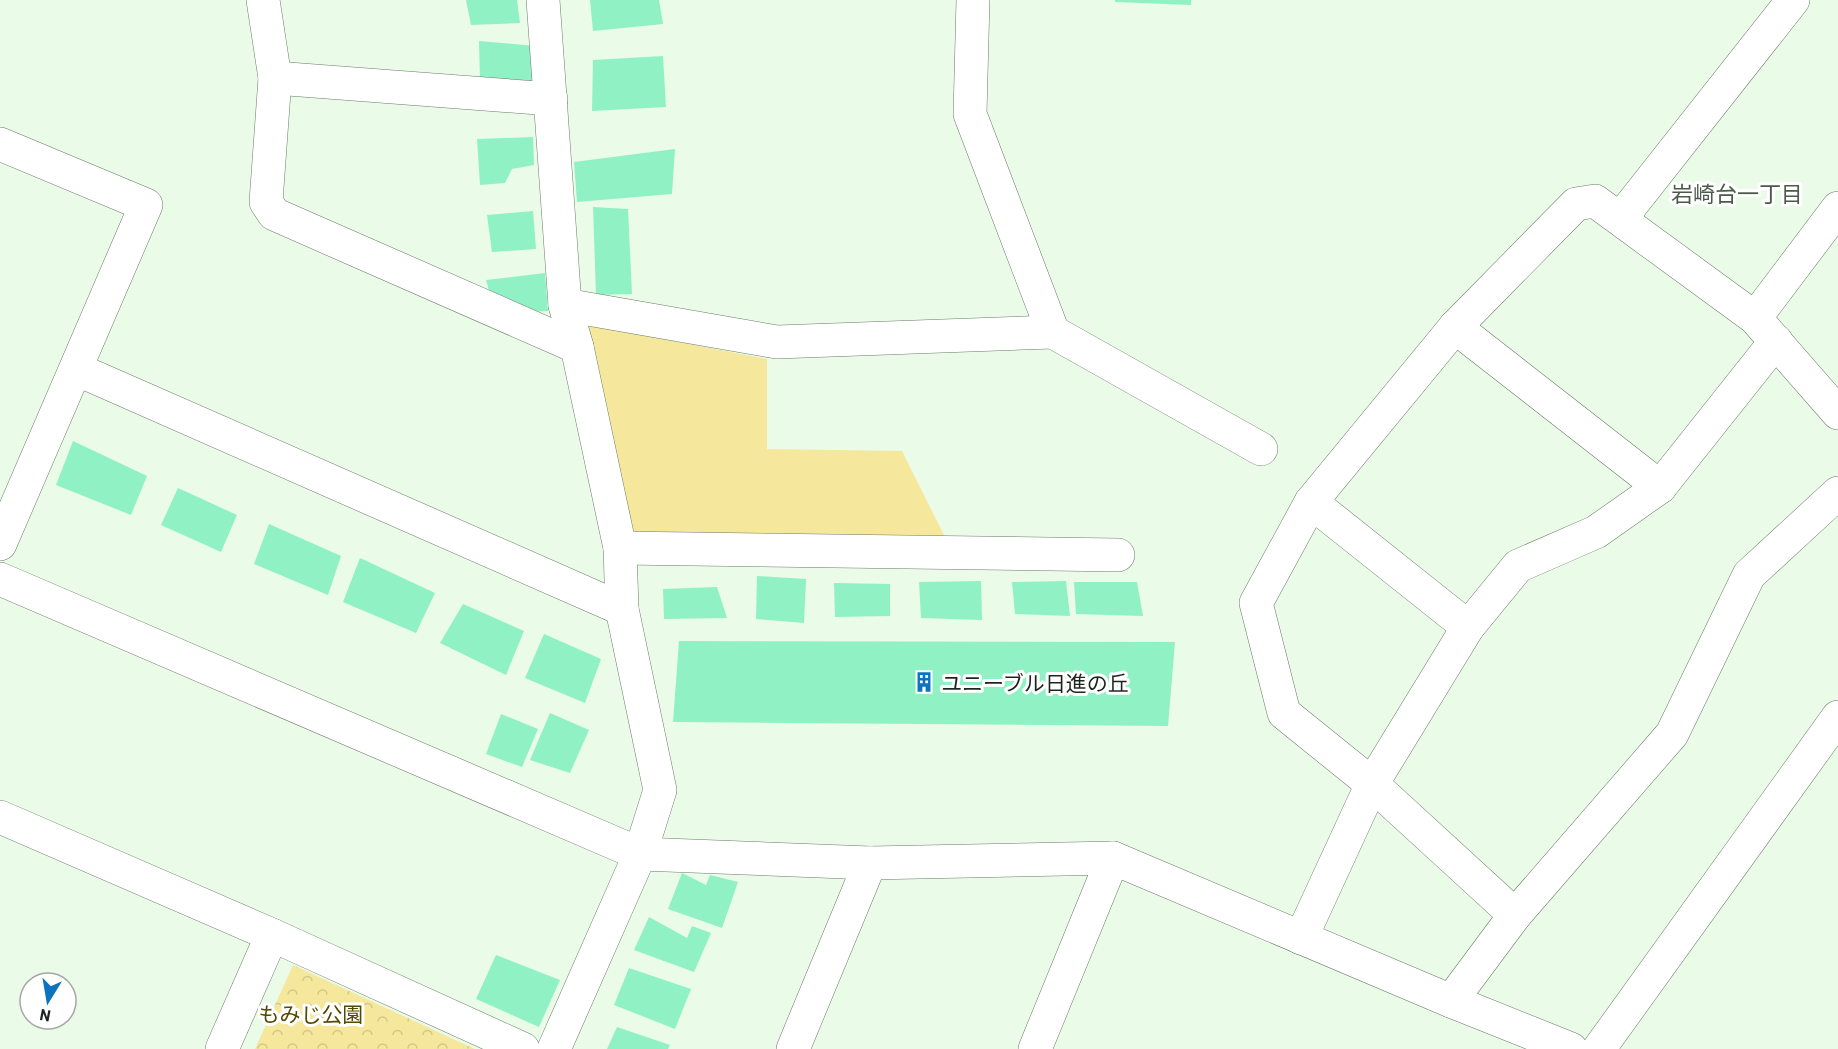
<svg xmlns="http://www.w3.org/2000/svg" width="1838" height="1049" viewBox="0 0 1838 1049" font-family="Barlow,'Noto Sans JP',sans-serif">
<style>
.grass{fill:#f5e89d}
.park{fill:url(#park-crowns)}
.building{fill:#90f1c5}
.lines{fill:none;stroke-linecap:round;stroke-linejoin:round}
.minor-casing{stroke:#6d7b6b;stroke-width:34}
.minor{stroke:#fff;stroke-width:33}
.labels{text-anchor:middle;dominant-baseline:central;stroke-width:6;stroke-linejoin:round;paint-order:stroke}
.poi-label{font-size:21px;fill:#1e241e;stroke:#fff;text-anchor:start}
.park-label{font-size:21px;fill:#544900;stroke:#fff}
.neighbourhood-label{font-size:22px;fill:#4c5a4b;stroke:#fff}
</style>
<defs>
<pattern id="park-crowns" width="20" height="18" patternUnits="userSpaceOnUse" patternTransform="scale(1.5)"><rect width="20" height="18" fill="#f5e89d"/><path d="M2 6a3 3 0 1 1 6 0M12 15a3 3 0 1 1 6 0" fill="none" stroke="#d2c787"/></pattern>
</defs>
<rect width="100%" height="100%" fill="#eafbe8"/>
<!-- grass -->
<path class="grass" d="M583,323L767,359V449L902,451L945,537L629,538Z"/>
<!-- park -->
<path class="park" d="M293,965L475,1049H255Z"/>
<!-- building -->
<g class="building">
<path d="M466,0H517L520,23L471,25Z"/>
<path d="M590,0H659L663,24L593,31Z"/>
<path d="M1115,0H1191V5L1115,2Z"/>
<path d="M479,41L535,46L536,83L480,81Z"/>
<path d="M663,56L666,107L592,111L593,60Z"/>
<path d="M533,137L534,165L512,169L505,183L480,185L477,139Z"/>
<path d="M675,149L672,194L577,202L574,162Z"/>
<path d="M593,207L628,209L632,294L596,295Z"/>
<path d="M533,211L536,249L492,252L487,215Z"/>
<path d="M545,273L548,311L496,314L486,280Z"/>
<path d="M73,441L147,476L131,515L56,485Z"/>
<path d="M178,488L237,515L221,552L161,525Z"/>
<path d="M269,524L341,556L328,595L254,564Z"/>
<path d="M360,558L435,593L416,633L343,602Z"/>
<path d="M757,576L806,579L804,623L756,619Z"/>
<path d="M981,581L982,620L921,618L919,582Z"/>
<path d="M1066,581L1070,616L1015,614L1012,582Z"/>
<path d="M1074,582H1137L1143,616L1076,614Z"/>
<path d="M834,583L890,584V616L835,617Z"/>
<path d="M717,587L727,618L664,619L663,589Z"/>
<path d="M463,604L524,631L506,675L440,643Z"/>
<path d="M544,634L601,659L585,703L525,678Z"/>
<path d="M679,641L1175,642L1168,726L673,722Z"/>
<path d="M550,713L589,730L570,773L530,760Z"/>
<path d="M501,714L538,729L522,767L486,754Z"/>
<path d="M682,873L706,885L710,875L738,882L722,928L668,909Z"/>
<path d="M649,917L687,938L692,926L711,933L694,972L634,950Z"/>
<path d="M496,955L560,980L539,1027L476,999Z"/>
<path d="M629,968L691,989L675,1029L614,1005Z"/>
<path d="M617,1027L670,1045L668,1049H607Z"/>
</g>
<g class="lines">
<!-- minor casing -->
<g class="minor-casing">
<g id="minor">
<path d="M263,0L275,78L266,202L274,214L577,347"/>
<path d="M543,0L565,305L577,347L620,548L622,609L660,790L640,854L554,1049"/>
<path d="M973,0L970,114L1053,332"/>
<path d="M275,78L551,99"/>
<path d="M0,144L146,205L0,544"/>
<path d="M1621,218L1793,0"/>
<path d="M565,305L777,342L1053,332L1261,449"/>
<path d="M1755,318L1838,208"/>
<path d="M1455,327L1660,487"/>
<path d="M76,369L622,609"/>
<path d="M1311,502L1468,627"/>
<path d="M620,548L1118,555"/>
<path d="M0,579L640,854L870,863L1113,858L1451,1001L1571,1049"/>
<path d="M0,817L272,935L523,1049"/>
<path d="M1515,915L1372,784L1284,713L1256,603L1311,502L1455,327L1576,204L1595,201L1755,318L1838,413"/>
<path d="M1301,938L1372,784L1468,627L1518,566L1596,532L1660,487L1776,341"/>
<path d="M1451,1001L1515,915L1672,734L1749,575L1838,493"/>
<path d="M222,1049L272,935"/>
<path d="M793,1049L870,863"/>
<path d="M1035,1049L1113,858"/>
<path d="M1599,1049L1838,717"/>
</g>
</g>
<!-- minor -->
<use href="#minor" class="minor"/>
</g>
<!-- icons -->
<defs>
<g id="building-bare" transform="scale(1.62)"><path d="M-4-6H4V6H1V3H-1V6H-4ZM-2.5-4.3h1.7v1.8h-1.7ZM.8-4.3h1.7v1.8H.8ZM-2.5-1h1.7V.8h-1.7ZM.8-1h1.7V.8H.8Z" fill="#0e73bf" stroke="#fff" stroke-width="2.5" paint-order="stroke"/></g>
</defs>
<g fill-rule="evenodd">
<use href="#building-bare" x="924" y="682"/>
</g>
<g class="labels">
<!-- poi labels -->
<g class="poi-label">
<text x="941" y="682">ユニーブル日進の丘</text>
</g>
<!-- park labels -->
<g class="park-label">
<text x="311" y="1013">もみじ公園</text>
</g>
<!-- neighbourhood labels -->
<g class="neighbourhood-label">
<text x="1737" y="193">岩崎台一丁目</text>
</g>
</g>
<!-- north arrow -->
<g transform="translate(48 1001) rotate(191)"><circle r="28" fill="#ffffff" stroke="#a5a7a5" stroke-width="1.5"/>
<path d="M0-4.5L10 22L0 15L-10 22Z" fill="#0e73bf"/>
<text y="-9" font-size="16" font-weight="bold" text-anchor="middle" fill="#1e241e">N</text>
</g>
</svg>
